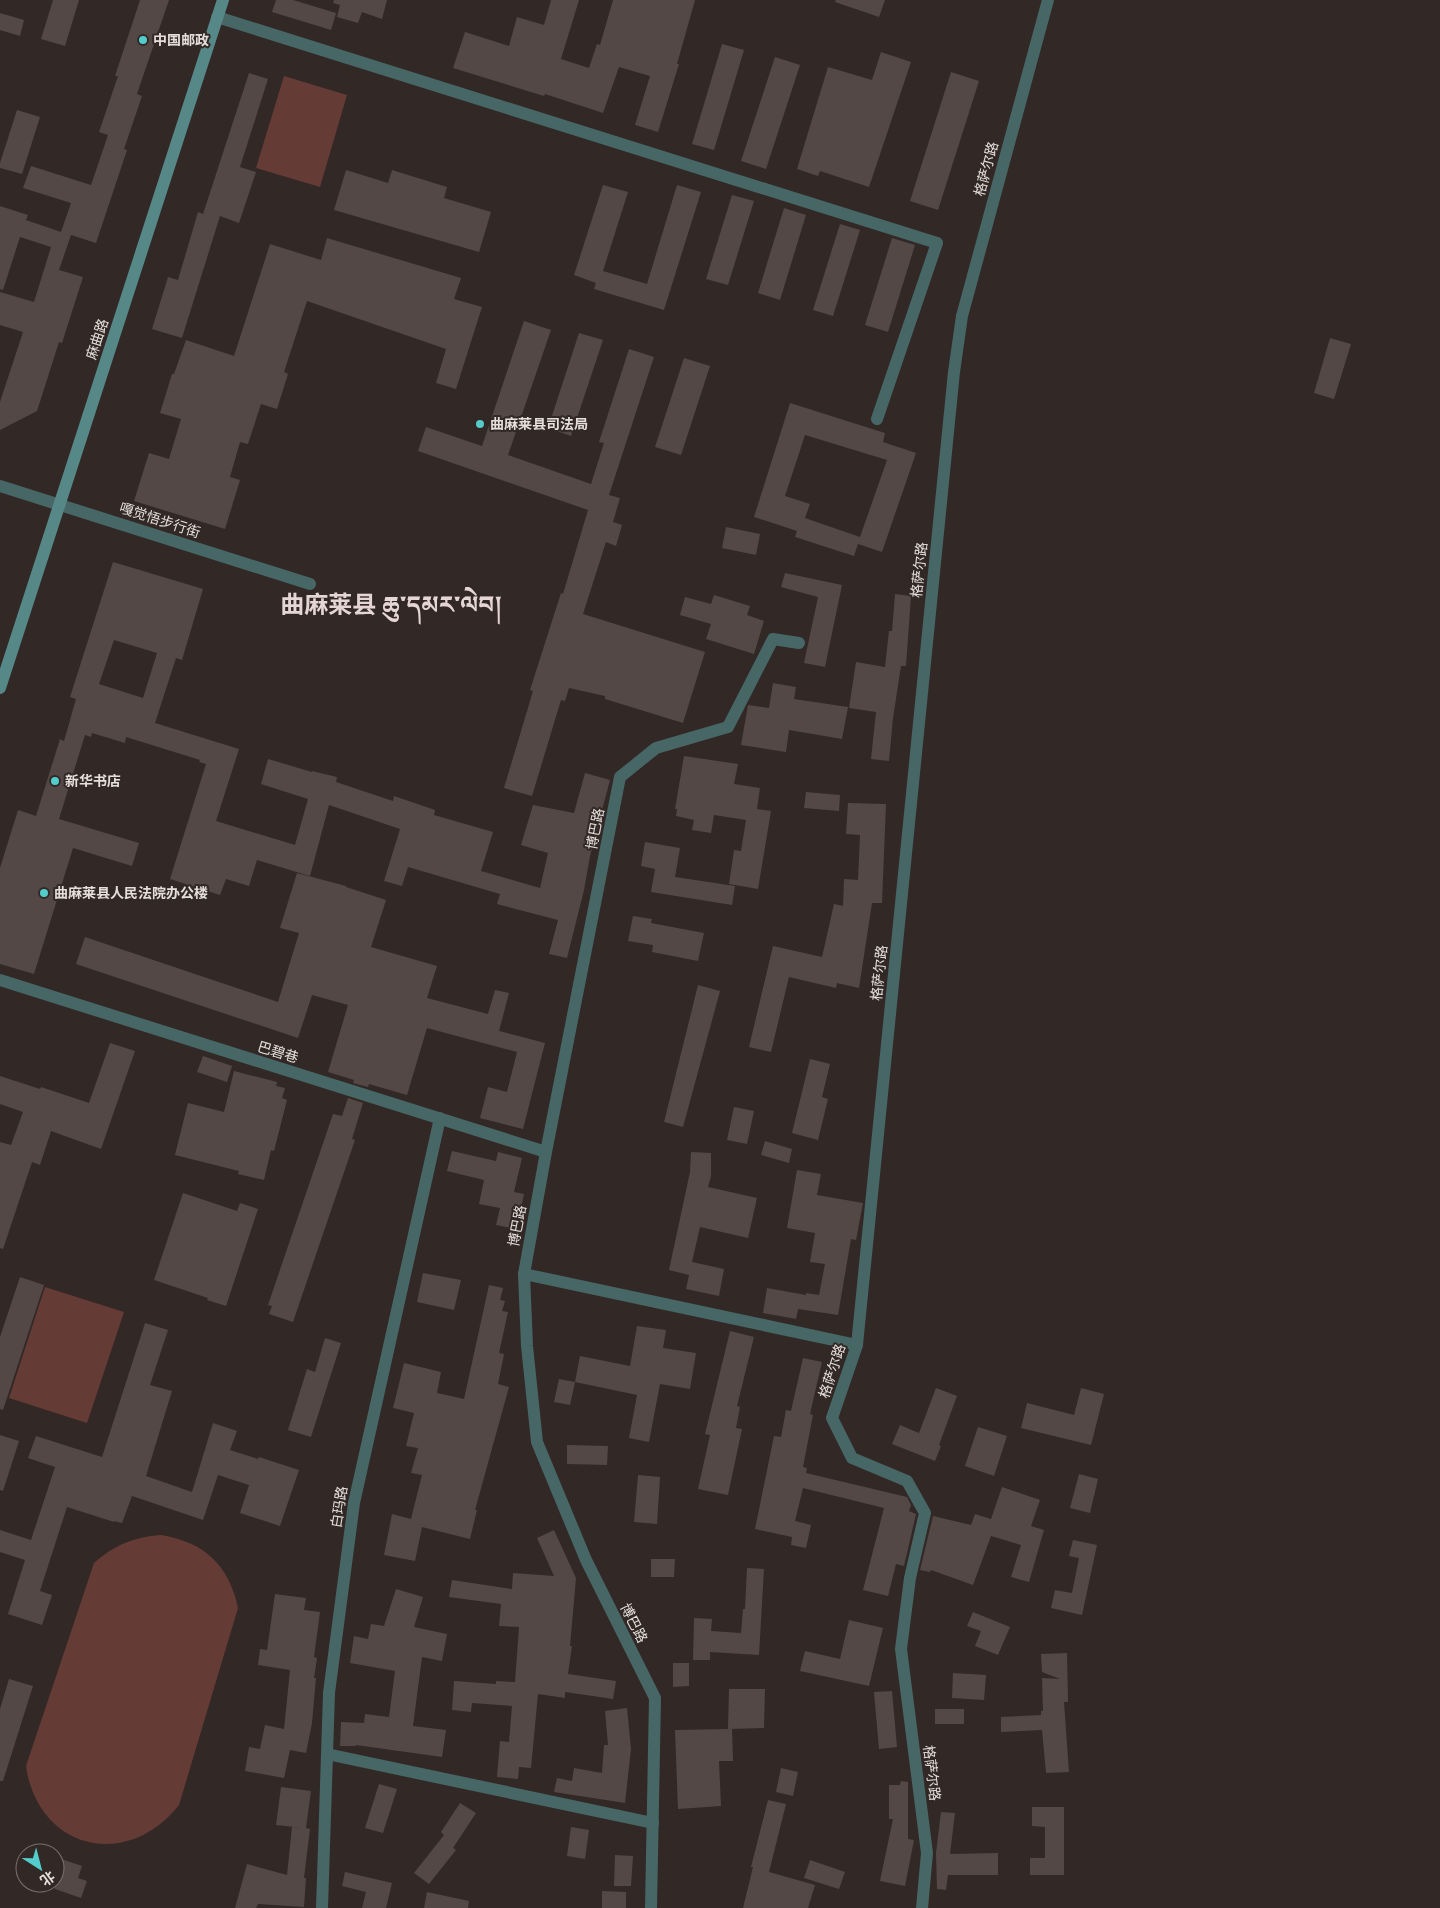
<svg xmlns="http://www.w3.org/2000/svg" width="1440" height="1908" viewBox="0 0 1440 1908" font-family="Roboto,'Noto Sans SC','Noto Serif Tibetan',sans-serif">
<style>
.green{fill:#653b35}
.building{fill:#544846;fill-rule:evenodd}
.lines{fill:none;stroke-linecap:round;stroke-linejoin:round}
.pedestrian{stroke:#476666;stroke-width:12}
.minor{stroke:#476666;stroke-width:12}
.tertiary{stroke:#476666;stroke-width:12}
.secondary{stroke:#558887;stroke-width:12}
.poi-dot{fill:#52cdcc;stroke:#322826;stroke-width:2}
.labels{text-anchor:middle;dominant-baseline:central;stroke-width:4;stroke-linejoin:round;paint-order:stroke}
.poi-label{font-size:14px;font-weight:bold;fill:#e5dedc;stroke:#322826;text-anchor:start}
.street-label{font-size:14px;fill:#e5dedc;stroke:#322826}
.town-label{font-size:24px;font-weight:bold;fill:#e5d6d4;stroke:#322826}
</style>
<rect width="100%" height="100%" fill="#322826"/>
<!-- green -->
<g class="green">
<path d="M284,76L347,95L320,187L256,168Z"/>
<path d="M45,1287L124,1312L87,1423L9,1398Z"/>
<path d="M161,1535C204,1542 229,1565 238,1608L179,1805C127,1871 38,1850 26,1766L94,1563C114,1545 134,1537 161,1535Z"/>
</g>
<!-- building -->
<g class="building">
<path d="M53,0H79L65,46L41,39Z"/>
<path d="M140,0H169L137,94L142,96L124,149L127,150L96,243L71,235L59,270L83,277L62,343L59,342L37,411L0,430V402L23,332L0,325V292L34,302L51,247L20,237L3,290L0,289V206L28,215L26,220L61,232L71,203L23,188L31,166L91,185L108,135L99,132L118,76H115Z"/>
<path d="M276,0H293L336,13L331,30L272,12Z"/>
<path d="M334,0H387L382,19L362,12L358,23L337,17L340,5L333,3Z"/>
<path d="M551,0H579L561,59L589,68L597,44L600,45L613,0H695L677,64H679L658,132L635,125L650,76L619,67L603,113L545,94L544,96L453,68L465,32L509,46L517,17L544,25Z"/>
<path d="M836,0H885L879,17L835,2Z"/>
<path d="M0,13L24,20L20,36L0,30Z"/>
<path d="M722,44L744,50L714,150L692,144Z"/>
<path d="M881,52L911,62L869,187L820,171L818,176L797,169L828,67L872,80Z"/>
<path d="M775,57L800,65L766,169L741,161Z"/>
<path d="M951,72L979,81L938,210L910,201Z"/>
<path d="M249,73L268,79L240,167L256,172L239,223L220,216L182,338L152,329L168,277L178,280L198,212L203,214Z"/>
<path d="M17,110L40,117L22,174L0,168V163Z"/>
<path d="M346,170L388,183L392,170L447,187L444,198L491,212L479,252L334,210Z"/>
<path d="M603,185L628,192L603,271L647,284L677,185L701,192L664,310L594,289L596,283L574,275Z"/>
<path d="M732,195L754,201L728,285L706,279Z"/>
<path d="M784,208L806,215L780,300L758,293Z"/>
<path d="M840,224L860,230L833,316L813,310Z"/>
<path d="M327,238L461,278L454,299L482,307L456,389L436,383L446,349L307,301L284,372L288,374L277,409L261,404L248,444L240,442L230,477L240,480L225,529L134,501L149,453L169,459L181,419L160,413L172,374H174L186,340L234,356L270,244L321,260Z"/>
<path d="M892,238L915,245L888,332L865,325Z"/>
<path d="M524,321L551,330L508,455L591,484L604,443L599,442L629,349L654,357L609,495L620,498L613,522L622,525L616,546L606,542L583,614L705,652L683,723L605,699V696L569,688L565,701L561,700L532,796L504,788L533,691L530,690L561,593L563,594L588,510L418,451L426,427L482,446Z"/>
<path d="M579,333L603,340L571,436L548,428Z"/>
<path d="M1330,338L1351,344L1334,399L1314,393Z"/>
<path d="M684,358L710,366L681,455L655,447Z"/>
<path d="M790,403L885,433L883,442L916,453L882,552L858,544L854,556L795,537L797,531L754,517ZM805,435L887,460L860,537L805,518L810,504L785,496Z"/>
<path d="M726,527L760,534L756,555L722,548Z"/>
<path d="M113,562L203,589L182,660L176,658L155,723L239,749L216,821L295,845L308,799L261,784L268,759L312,772V771L337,777L336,782L393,801L394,796L435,810L434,815L493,832L481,871L540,888L548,853L521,845L533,805L574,813L585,773L610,780L590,856L584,890L567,958L549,954L558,920L497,904L500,894L408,867L402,886L384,881L400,829L329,805L310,876L257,860L249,886L226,879L220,895L170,879L206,764L199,762L200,760L126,737L125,743L92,733L91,737L85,735L59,819L139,843L132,866L73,848L34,974L0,964V868L18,810L36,816L60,739L64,741L76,699L70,697ZM114,640L157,653L143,698L99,684Z"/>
<path d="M785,573L842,585L825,667L804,663L818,597L781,587Z"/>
<path d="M895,594L911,596L906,666H901L893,718L889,761L871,759L876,712L849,708L856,662L885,667L889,631H892Z"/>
<path d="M714,595L750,606L747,615L764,621L754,654L706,639L711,624L680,615L685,597L711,604Z"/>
<path d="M773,683L796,687L794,699L848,707L842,739L789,730L786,752L741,745L748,705L769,708Z"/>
<path d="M684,756L738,764L734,784L760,788L757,809L771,811L758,889L729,884L734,850L741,851L746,820L714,815L711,833L692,830L694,820L676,816L677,809H675Z"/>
<path d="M806,792L840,795L839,811L804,808Z"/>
<path d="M848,803L886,804L882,903H872L859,988L837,983L836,988L789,977L771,1052L749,1047L773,946L822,957L834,904L843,906L844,879L858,880L860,835L846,834Z"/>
<path d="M645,842L680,848L675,877L735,886L732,905L651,892L655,869L641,866Z"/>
<path d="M297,873L346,886V887L386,900L371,947L437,966L427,998L488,1014L495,990L509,993L499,1031L545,1043L523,1129L480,1118L488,1087L507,1092L517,1052L427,1028L407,1095L369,1084L368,1087L353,1083L354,1080L328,1072L348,1005L312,995L298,1038L76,964L85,937L278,1002L299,933L280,928Z"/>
<path d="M633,916L652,919L651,923L704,933L698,961L652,952L653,945L628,941Z"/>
<path d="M698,985L720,991L683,1127L664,1122Z"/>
<path d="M110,1043L135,1051L101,1149L51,1131L40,1165L32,1162L3,1249L0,1248V1142L11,1145L23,1112L0,1104V1076L40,1089L41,1087L89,1103Z"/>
<path d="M203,1056L232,1066L227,1082L197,1072Z"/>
<path d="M810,1059L830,1064L822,1097L828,1099L818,1140L792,1133Z"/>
<path d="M234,1071L277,1082L276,1086L285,1088L282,1098L287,1100L274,1151L271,1150L264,1180L238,1174L239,1171L175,1155L188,1103L224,1112Z"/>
<path d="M348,1098L363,1103L352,1139L355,1140L293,1322L269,1314L272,1306L268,1305L333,1114L342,1116Z"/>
<path d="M734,1107L754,1111L747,1144L727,1140Z"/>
<path d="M765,1141L792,1149L789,1163L761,1155Z"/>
<path d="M452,1151L496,1161L498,1152L522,1158L514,1192L524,1194L517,1229L496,1225L500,1208L479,1204L484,1180L447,1171Z"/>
<path d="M691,1152L711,1153V1176L708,1187L757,1198L748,1238L700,1227L692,1262L724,1269L719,1296L686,1289L689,1275L669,1270L690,1172Z"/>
<path d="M797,1170L821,1174L817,1195L863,1203L856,1240L851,1239L838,1315L798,1309L796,1319L763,1313L767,1288L806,1295V1293L819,1295L825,1264L810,1262L815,1233L787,1228Z"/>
<path d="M183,1193L237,1211L240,1203L258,1209L226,1306L207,1300L208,1298L154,1280Z"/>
<path d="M423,1273L461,1280L454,1310L417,1302Z"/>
<path d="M20,1277L44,1285L3,1410L0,1409V1337Z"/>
<path d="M489,1285L503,1288L500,1300L505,1301L502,1311L508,1312L499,1353L504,1354L498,1384L509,1387L475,1510H477L470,1539L422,1527L415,1561L384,1555L392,1514L411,1519L422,1475L411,1473L418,1448L406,1446L414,1413L393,1408L404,1363L441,1372L437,1393L464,1399Z"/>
<path d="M145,1323L168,1330L150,1385L172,1391L146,1476L192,1492L213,1423L237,1431L230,1450L258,1459L259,1457L299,1470L280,1526L240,1513L249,1485L218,1475L203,1520L132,1496L122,1523L114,1521V1522L67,1507L40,1591L52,1595L42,1625L8,1614L25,1560L0,1552V1530L31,1540L55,1467L28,1458L36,1436L102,1457Z"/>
<path d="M637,1326L666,1330L663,1348L696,1353L690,1389L660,1384L649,1442L629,1438L637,1395L575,1382L580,1356L630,1366Z"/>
<path d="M730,1331L754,1337L737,1406L740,1407L736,1428L742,1429L728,1495L698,1489L710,1435L705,1434Z"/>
<path d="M325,1338L341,1343L311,1437L288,1430L307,1369L315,1372Z"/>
<path d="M803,1358L822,1362L810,1414L813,1415L803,1467L807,1468L806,1473L907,1497L911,1505L909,1511L916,1514L904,1566L896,1564L888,1596L863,1590L884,1508L803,1488L795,1521L811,1525L806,1548L791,1545L792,1537L755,1529L774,1436L781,1437L786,1410L791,1411Z"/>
<path d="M559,1379L575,1382L570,1405L554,1402Z"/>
<path d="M936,1388L957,1396L939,1445L941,1446L935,1461L892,1444L900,1425L919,1433Z"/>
<path d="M1081,1388L1104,1394L1091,1445L1021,1428L1027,1403L1074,1415Z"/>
<path d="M978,1427L1007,1436L994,1476L965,1466Z"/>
<path d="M0,1435L19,1441L3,1491L0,1490Z"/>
<path d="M567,1445L608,1446L607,1465L567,1464Z"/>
<path d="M1079,1474L1098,1479L1090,1513L1070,1508Z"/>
<path d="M638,1475L660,1477L657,1524L634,1522Z"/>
<path d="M1002,1487L1040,1500L1031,1526L1044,1530L1029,1582L1011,1577L1021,1545L991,1536L973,1585L931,1570L930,1572L920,1570L933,1516L971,1525L975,1514L991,1519Z"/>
<path d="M554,1530L576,1578L570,1646H572L568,1674L616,1681L613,1699L565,1692V1698L538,1694L531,1768L519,1767L518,1779L497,1777L500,1741L509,1742L512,1706L472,1703L471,1712L452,1710L454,1681L496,1684V1681L515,1682L519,1627L499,1626L501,1604L449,1597L452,1580L512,1589L513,1573L554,1576L537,1538Z"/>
<path d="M1073,1540L1097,1545L1082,1615L1051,1608L1055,1590L1072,1593L1079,1558L1069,1556Z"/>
<path d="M651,1559H675L674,1577H651Z"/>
<path d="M747,1568L764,1569L759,1655L710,1652V1660H693L694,1618L712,1619L711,1631L741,1633L743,1609H745Z"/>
<path d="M396,1589L423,1597L414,1627L447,1634L442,1661L422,1657L413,1726L446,1730L442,1757L356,1745V1746H340L341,1722L364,1723L365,1714L389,1717L395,1671L350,1663L354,1636L368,1639L371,1624L384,1626Z"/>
<path d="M275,1594L306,1598L304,1610L320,1612L314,1657L317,1658L314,1678H316L312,1723L306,1753L290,1750L284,1778L245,1771L249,1747L260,1749L265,1725L284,1729L290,1670L258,1665L260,1649L267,1650Z"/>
<path d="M973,1612L1010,1627L998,1655L975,1646L981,1631L967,1626Z"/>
<path d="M849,1620L883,1628L869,1686L800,1671L805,1651L840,1659Z"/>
<path d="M1067,1653L1068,1702H1064L1069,1772L1046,1773L1042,1730L1001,1732V1717L1041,1715V1711H1043L1042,1678L1060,1679L1042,1672L1041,1654Z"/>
<path d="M673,1663H689V1686L673,1687Z"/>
<path d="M953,1673L986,1675L984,1700L952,1698Z"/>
<path d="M9,1679L33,1686L3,1781H0V1709Z"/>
<path d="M729,1689H765L764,1728L728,1729Z"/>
<path d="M892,1691L897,1747L879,1749L874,1692Z"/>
<path d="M627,1708L631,1749L625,1803L554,1792L557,1778L572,1781L574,1768L602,1773L604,1745H608L605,1711Z"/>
<rect x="935" y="1709" width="29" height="15"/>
<path d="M732,1729L733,1761H719L721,1806L678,1809L675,1730Z"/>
<path d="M781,1768L798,1772L793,1796L776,1792Z"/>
<path d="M901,1781L908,1782V1839L914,1840L905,1886L880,1881L893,1819H889V1785H900Z"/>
<path d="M379,1784L397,1789L383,1833L365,1828Z"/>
<path d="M281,1787L311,1791L306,1828L310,1829L304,1878H306L304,1907L258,1904L256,1908H235L247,1864L287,1875L292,1827L304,1828L276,1825Z"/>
<path d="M768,1800L786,1804L769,1872L815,1885L808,1908H743L753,1867H751Z"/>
<path d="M460,1803L476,1813L453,1848L456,1850L429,1884L414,1873L444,1835L441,1832Z"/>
<path d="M1032,1807H1064V1875H1030V1858H1045V1827L1032,1826Z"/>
<path d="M941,1812L955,1813L950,1854L998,1853V1875H948L946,1890L937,1889L936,1853Z"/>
<path d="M571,1827L589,1830L585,1859L567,1856Z"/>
<path d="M615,1855L633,1856L631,1886H614Z"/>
<path d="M55,1857L82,1866L78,1878L87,1881L81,1898L55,1889Z"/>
<path d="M810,1860L845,1872L839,1889L804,1878Z"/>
<path d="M345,1872L392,1883L386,1908H362L366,1892L342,1886Z"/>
<path d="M602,1891L626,1892V1908H602Z"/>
<path d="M427,1892L469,1901L468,1908H424Z"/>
</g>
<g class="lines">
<!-- pedestrian -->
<path class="pedestrian" d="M0,486L310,584"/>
<!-- minor -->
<g class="minor">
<path d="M217,17L937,243L877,419"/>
<path d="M546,1152L620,777L656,748L728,727L773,639L799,643"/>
<path d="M524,1274L857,1345"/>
<path d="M327,1754L653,1823"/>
<path d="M322,1908L329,1693L354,1503L440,1118"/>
</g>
<!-- tertiary -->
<g class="tertiary">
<path d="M0,980L546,1152L524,1274L527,1346L537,1442L586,1560L655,1698L651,1908"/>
<path d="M922,1908L927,1853L901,1649L910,1578L925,1513L907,1481L852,1458L832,1418L857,1345L954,372L962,316L1048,0"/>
</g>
<!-- secondary -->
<path class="secondary" d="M0,688L223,0"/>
</g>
<!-- markers -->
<g class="poi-dot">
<circle cx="143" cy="40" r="5"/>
<circle cx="480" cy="424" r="5"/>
<circle cx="55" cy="781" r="5"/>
<circle cx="44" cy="893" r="5"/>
</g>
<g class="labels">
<!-- poi labels -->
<g class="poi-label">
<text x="153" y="40">中国邮政</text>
<text x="490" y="424">曲麻莱县司法局</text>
<text x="65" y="781">新华书店</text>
<text x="54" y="893">曲麻莱县人民法院办公楼</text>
</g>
<!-- street labels -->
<g class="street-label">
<text transform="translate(986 169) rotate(-75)">格萨尔路</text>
<text transform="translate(97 339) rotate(-72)">麻曲路</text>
<text transform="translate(160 520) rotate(18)">嘎觉悟步行街</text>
<text transform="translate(919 570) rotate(-84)">格萨尔路</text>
<text transform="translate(595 829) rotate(-79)">博巴路</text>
<text transform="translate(879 973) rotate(-84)">格萨尔路</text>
<text transform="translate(278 1052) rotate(17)">巴碧巷</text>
<text transform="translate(517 1226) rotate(-79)">博巴路</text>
<text transform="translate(832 1371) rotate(-72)">格萨尔路</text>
<text transform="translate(339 1507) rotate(-81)">白玛路</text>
<text transform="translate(634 1623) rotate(63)">博巴路</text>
<text transform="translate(932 1773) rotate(83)">格萨尔路</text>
</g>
<!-- town labels -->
<g class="town-label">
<text x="391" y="605">曲麻莱县 ཆུ་དམར་ལེབ།</text>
</g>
</g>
<!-- north arrow -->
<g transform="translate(40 1868) rotate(144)"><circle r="24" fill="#322826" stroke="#7a716f"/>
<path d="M0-4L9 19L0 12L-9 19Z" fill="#52cdcc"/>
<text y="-8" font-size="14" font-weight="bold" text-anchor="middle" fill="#e5dedc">北</text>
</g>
</svg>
